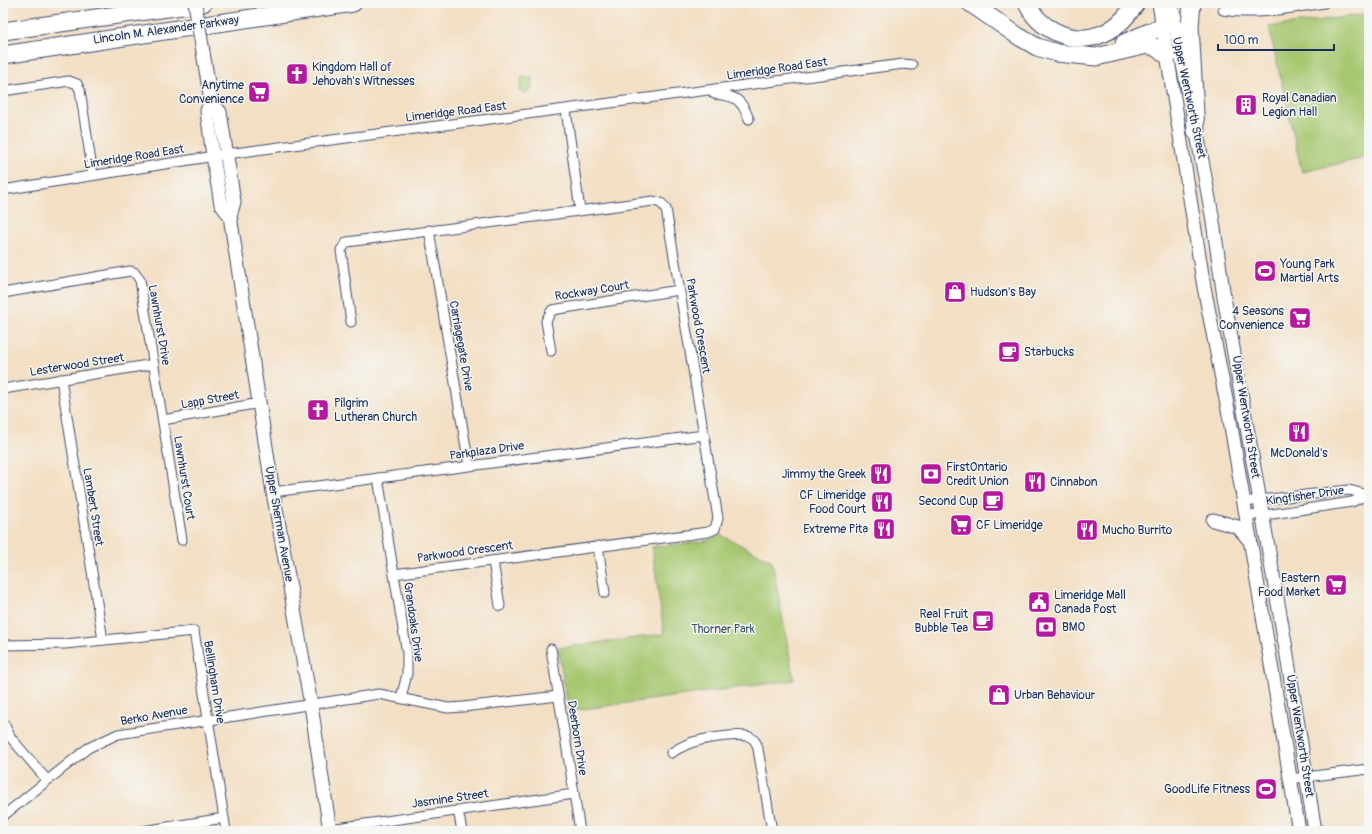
<svg xmlns="http://www.w3.org/2000/svg" width="1372" height="834" viewBox="0 0 1372 834" font-family="Pangolin,sans-serif">
<style>
.green{fill:#a7c871;stroke:#617c68}
.lines{fill:none;stroke-linecap:round;stroke-linejoin:round}
.street-casing{stroke:#3b496d;stroke-width:11}
.secondary-casing{stroke:#3b496d;stroke-width:15}
.highway-casing{stroke:#3b496d;stroke-width:19}
.street{stroke:#fff;stroke-width:9}
.secondary{stroke:#fff;stroke-width:13}
.highway{stroke:#fff;stroke-width:17}
.secondary-bridge-casing{stroke:#3b496d;stroke-width:15;stroke-linecap:butt}
.secondary-bridge{stroke:#fff;stroke-width:13}
.labels{text-anchor:middle;dominant-baseline:central;stroke-width:3;stroke-linejoin:round;paint-order:stroke}
.street-label{font-size:12px;fill:#1b2f5e;stroke:#f6f6f2}
.poi-label{font-size:12px;fill:#1b2f5e;stroke:#f6f6f2;text-anchor:start}
.park-label{font-size:12px;fill:#3e5563;stroke:#f6f6f2}
</style>
<rect width="100%" height="100%" fill="#f6f6f2"/>
<filter id="ink" filterUnits="userSpaceOnUse"><feTurbulence type="fractalNoise" baseFrequency=".025" numOctaves="2"/><feDisplacementMap in="SourceGraphic" scale="8" xChannelSelector="R" yChannelSelector="G"/><feConvolveMatrix kernelMatrix="1 2 1 2 8 2 1 2 1" color-interpolation-filters="sRGB"/></filter>
<filter id="wash" filterUnits="userSpaceOnUse"><feTurbulence type="fractalNoise" baseFrequency=".012" numOctaves="4" result="noise"/><feDisplacementMap in="SourceGraphic" scale="16" xChannelSelector="R" yChannelSelector="G"/><feGaussianBlur stdDeviation="0.9" result="paint"/><feColorMatrix in="noise" values="0 0 0 0 0 0 0 0 0 0 0 0 0 0 0 0 0 1.4 0 .05"/><feComposite in="paint" operator="in"/></filter>
<g filter="url(#wash)">
<rect width="100%" height="100%" fill="#f3dfc3"/>
<!-- green -->
<g class="green">
<path d="M1369,14V157L1302,172L1269,27Z"/>
<path d="M522,77H530L532,78V87L526,93L519,91Z"/>
<path d="M719,534L772,561L794,680L569,711L558,648L664,634L652,547L707,541Z"/>
</g>
</g>
<g filter="url(#ink)">
<g class="lines">
<!-- street casing -->
<g class="street-casing">
<g id="street">
<path d="M1223,10C1256,16 1291,8 1324,3"/>
<path d="M3,91L69,81L77,84L80,90L93,175"/>
<path d="M714,94C735,96 741,98 749,119"/>
<path d="M566,110L580,210"/>
<path d="M3,190L227,154L903,64L912,65"/>
<path d="M429,230L469,465"/>
<path d="M3,293L130,271L134,272L140,280L182,540"/>
<path d="M351,322L341,250L347,242L653,201L661,203L666,209L718,518L715,529L708,532L394,574"/>
<path d="M551,351L546,321L552,310L679,290"/>
<path d="M61,379L103,640"/>
<path d="M3,389L154,364"/>
<path d="M163,420L260,403"/>
<path d="M378,478L407,653V674L401,698"/>
<path d="M273,492L704,435"/>
<path d="M1243,502L1349,490L1365,494"/>
<path d="M1246,515L1272,514L1352,502L1369,494"/>
<path d="M598,546L605,593"/>
<path d="M493,561L500,606"/>
<path d="M3,645L65,644L194,631L226,831"/>
<path d="M551,649L580,831"/>
<path d="M3,722L11,738L47,780"/>
<path d="M671,753C679,748 687,743 697,741C708,738 740,733 750,737C755,739 757,744 758,749L772,831"/>
<path d="M1290,779L1369,769"/>
<path d="M458,810L462,831"/>
<path d="M3,816L88,748L118,734L379,694L448,708L463,707L558,696"/>
<path d="M330,829L574,794"/>
<path d="M143,831L224,818"/>
</g>
</g>
<!-- secondary casing -->
<g class="secondary-casing">
<g id="secondary">
<path d="M1159,3L1204,287L1230,420L1299,831"/>
<path d="M1171,3L1188,90"/>
<path d="M203,52L211,101L220,112L234,202L230,216L273,492L311,705L330,831"/>
<path d="M211,101L207,111L213,156L221,204L230,216"/>
<path d="M1195,123L1212,215L1224,297L1285,643L1315,831"/>
<path d="M1213,520L1238,527L1250,541"/>
</g>
</g>
<!-- highway casing -->
<g class="highway-casing">
<g id="highway">
<path d="M970,3L1018,36L1037,47L1057,53L1096,57L1147,45L1155,47L1168,56"/>
<path d="M1027,3C1038,29 1072,45 1099,35C1115,30 1127,17 1136,3"/>
<path d="M1192,3L1190,26L1196,131"/>
<path d="M3,31L203,3"/>
<path d="M1124,43L1163,26L1173,17"/>
<path d="M3,55L353,3"/>
</g>
</g>
<!-- street -->
<use href="#street" class="street"/>
<!-- secondary -->
<use href="#secondary" class="secondary"/>
<!-- highway -->
<use href="#highway" class="highway"/>
<!-- secondary-bridge casing -->
<g class="secondary-bridge-casing">
<path id="secondary-bridge" d="M195,3L203,52"/>
</g>
<!-- secondary-bridge -->
<use href="#secondary-bridge" class="secondary-bridge"/>
</g>
</g>
<!-- icons -->
<defs>
<g id="church-square" transform="scale(1.15)"><rect x="-9" y="-9" width="18" height="18" rx="4" fill="#b5179e" stroke="#f6f6f2"/><path d="M-1.2-6h2.4v3.5h3.3v2.4h-3.3V6h-2.4V-.1h-3.3v-2.4h3.3Z" fill="#fff"/></g>
<g id="supermarket-square" transform="scale(1.15)"><rect x="-9" y="-9" width="18" height="18" rx="4" fill="#b5179e" stroke="#f6f6f2"/><path d="M-6-5.5h2.5l.6 2H6L4.5 2H-2.5L-4.4-4H-6ZM-1.5 3.2a1.3 1.3 0 1 0 .1 0ZM3 3.2a1.3 1.3 0 1 0 .1 0Z" fill="#fff"/></g>
<g id="building-square" transform="scale(1.15)"><rect x="-9" y="-9" width="18" height="18" rx="4" fill="#b5179e" stroke="#f6f6f2"/><path d="M-4-6H4V6H1V3H-1V6H-4ZM-2.5-4.3h1.7v1.8h-1.7ZM.8-4.3h1.7v1.8H.8ZM-2.5-1h1.7V.8h-1.7ZM.8-1h1.7V.8H.8Z" fill="#fff"/></g>
<g id="stadium-square" transform="scale(1.15)"><rect x="-9" y="-9" width="18" height="18" rx="4" fill="#b5179e" stroke="#f6f6f2"/><path d="M0-5a6.5 5 0 1 0 0 10a6.5 5 0 1 0 0-10ZM-3.5-1.8h7v3.6h-7Z" fill="#fff"/></g>
<g id="shop-square" transform="scale(1.15)"><rect x="-9" y="-9" width="18" height="18" rx="4" fill="#b5179e" stroke="#f6f6f2"/><path d="M-5-2.5h2.3a2.7 3.5 0 0 1 5.4 0H5L5.5 6h-11ZM-1.5-2.5h3a1.5 2.3 0 0 0-3 0Z" fill="#fff"/></g>
<g id="cafe-square" transform="scale(1.15)"><rect x="-9" y="-9" width="18" height="18" rx="4" fill="#b5179e" stroke="#f6f6f2"/><path d="M-5.5-4.5H6V0H3Q3 3.5 0 3.5H-2.5Q-5.5 3.5-5.5 0ZM3-3.2v2h1.7v-2ZM-6 4.5H4V6H-6Z" fill="#fff"/></g>
<g id="restaurant-square" transform="scale(1.15)"><rect x="-9" y="-9" width="18" height="18" rx="4" fill="#b5179e" stroke="#f6f6f2"/><path d="M-5-6h1v4h1v-4h1v4h1v-4h1v5L-1.5 .5V6h-2V.5L-5-1ZM5-6V6H3V1.5H1.5Q1.5-4 5-6Z" fill="#fff"/></g>
<g id="bank-square" transform="scale(1.15)"><rect x="-9" y="-9" width="18" height="18" rx="4" fill="#b5179e" stroke="#f6f6f2"/><path d="M-6-4H6V4H-6ZM0-2.3a2.3 2.3 0 1 0 0 4.6a2.3 2.3 0 1 0 0-4.6Z" fill="#fff"/></g>
<g id="civic-square" transform="scale(1.15)"><rect x="-9" y="-9" width="18" height="18" rx="4" fill="#b5179e" stroke="#f6f6f2"/><path d="M-.6-6.5H3V-4.5H.6V-3L4-1V1h2V6H-6V1h2V-1L-.6-3ZM-1.2 2.5V6h2.4V2.5Z" fill="#fff"/></g>
</defs>
<g fill-rule="evenodd">
<use href="#church-square" x="297" y="74"/>
<use href="#supermarket-square" x="259" y="92"/>
<use href="#building-square" x="1246" y="105"/>
<use href="#stadium-square" x="1265" y="271"/>
<use href="#shop-square" x="955" y="292"/>
<use href="#supermarket-square" x="1300" y="318"/>
<use href="#cafe-square" x="1009" y="352"/>
<use href="#church-square" x="318" y="410"/>
<use href="#restaurant-square" x="1299" y="432"/>
<use href="#restaurant-square" x="881" y="474"/>
<use href="#bank-square" x="931" y="474"/>
<use href="#restaurant-square" x="1035" y="482"/>
<use href="#cafe-square" x="993" y="501"/>
<use href="#restaurant-square" x="882" y="502"/>
<use href="#supermarket-square" x="961" y="525"/>
<use href="#restaurant-square" x="884" y="529"/>
<use href="#restaurant-square" x="1087" y="530"/>
<use href="#supermarket-square" x="1336" y="585"/>
<use href="#civic-square" x="1039" y="602"/>
<use href="#cafe-square" x="983" y="621"/>
<use href="#bank-square" x="1046" y="627"/>
<use href="#shop-square" x="999" y="695"/>
<use href="#stadium-square" x="1266" y="789"/>
</g>
<g class="labels">
<!-- street labels -->
<g class="street-label">
<text transform="translate(166 30) rotate(-8)">Lincoln M. Alexander Parkway</text>
<text transform="translate(777 69) rotate(-8)">Limeridge Road East</text>
<text transform="translate(1189 98) rotate(78)">Upper Wentworth Street</text>
<text transform="translate(456 112) rotate(-7)">Limeridge Road East</text>
<text transform="translate(134 157) rotate(-9)">Limeridge Road East</text>
<text transform="translate(592 291) rotate(-9)">Rockway Court</text>
<text transform="translate(159 325) rotate(80)">Lawnhurst Drive</text>
<text transform="translate(698 326) rotate(80)">Parkwood Crescent</text>
<text transform="translate(461 346) rotate(80)">Carriagegate Drive</text>
<text transform="translate(77 365) rotate(-9)">Lesterwood Street</text>
<text transform="translate(210 400) rotate(-10)">Lapp Street</text>
<text transform="translate(1246 417) rotate(81)">Upper Wentworth Street</text>
<text transform="translate(487 451) rotate(-8)">Parkplaza Drive</text>
<text transform="translate(184 478) rotate(81)">Lawnhurst Court</text>
<text transform="translate(1305 496) rotate(-8)">Kingfisher Drive</text>
<text transform="translate(93 507) rotate(81)">Lambert Street</text>
<text transform="translate(279 524) rotate(80)">Upper Sherman Avenue</text>
<text transform="translate(465 552) rotate(-8)">Parkwood Crescent</text>
<text transform="translate(413 622) rotate(82)">Grandoaks Drive</text>
<text transform="translate(214 682) rotate(81)">Bellingham Drive</text>
<text transform="translate(154 716) rotate(-10)">Berko Avenue</text>
<text transform="translate(1300 736) rotate(81)">Upper Wentworth Street</text>
<text transform="translate(577 738) rotate(81)">Deerborn Drive</text>
<text transform="translate(450 799) rotate(-8)">Jasmine Street</text>
</g>
<!-- poi labels -->
<g class="poi-label">
<text x="312" y="67">Kingdom Hall of<tspan x="312" dy="14">Jehovah's Witnesses</tspan></text>
<text x="244" y="85" text-anchor="end">Anytime<tspan x="244" dy="14">Convenience</tspan></text>
<text x="1262" y="98">Royal Canadian<tspan x="1262" dy="14">Legion Hall</tspan></text>
<text x="1280" y="264">Young Park<tspan x="1280" dy="14">Martial Arts</tspan></text>
<text x="970" y="292">Hudson's Bay</text>
<text x="1284" y="311" text-anchor="end">4 Seasons<tspan x="1284" dy="14">Convenience</tspan></text>
<text x="1024" y="352">Starbucks</text>
<text x="334" y="403">Pilgrim<tspan x="334" dy="14">Lutheran Church</tspan></text>
<text x="1299" y="453" text-anchor="middle">McDonald's</text>
<text x="946" y="467">FirstOntario<tspan x="946" dy="14">Credit Union</tspan></text>
<text x="866" y="474" text-anchor="end">Jimmy the Greek</text>
<text x="1050" y="482">Cinnabon</text>
<text x="866" y="495" text-anchor="end">CF Limeridge<tspan x="866" dy="14">Food Court</tspan></text>
<text x="978" y="501" text-anchor="end">Second Cup</text>
<text x="976" y="525">CF Limeridge</text>
<text x="868" y="529" text-anchor="end">Extreme Pita</text>
<text x="1102" y="530">Mucho Burrito</text>
<text x="1320" y="578" text-anchor="end">Eastern<tspan x="1320" dy="14">Food Market</tspan></text>
<text x="1054" y="595">Limeridge Mall<tspan x="1054" dy="14">Canada Post</tspan></text>
<text x="968" y="614" text-anchor="end">Real Fruit<tspan x="968" dy="14">Bubble Tea</tspan></text>
<text x="1062" y="627">BMO</text>
<text x="1014" y="695">Urban Behaviour</text>
<text x="1250" y="789" text-anchor="end">GoodLife Fitness</text>
</g>
<!-- park labels -->
<g class="park-label">
<text x="723" y="629">Thorner Park</text>
</g>
</g>
<!-- margin -->
<rect width="1372" height="834" fill="none" stroke="#f6f6f2" stroke-width="16"/>
<!-- scale -->
<path d="M1218 44v6h116v-6" fill="none" stroke="#1b2f5e" stroke-width="2"/>
<text x="1224" y="44" font-size="12" fill="#1b2f5e" stroke="#f6f6f2" stroke-width="3" paint-order="stroke">100 m</text>
</svg>
